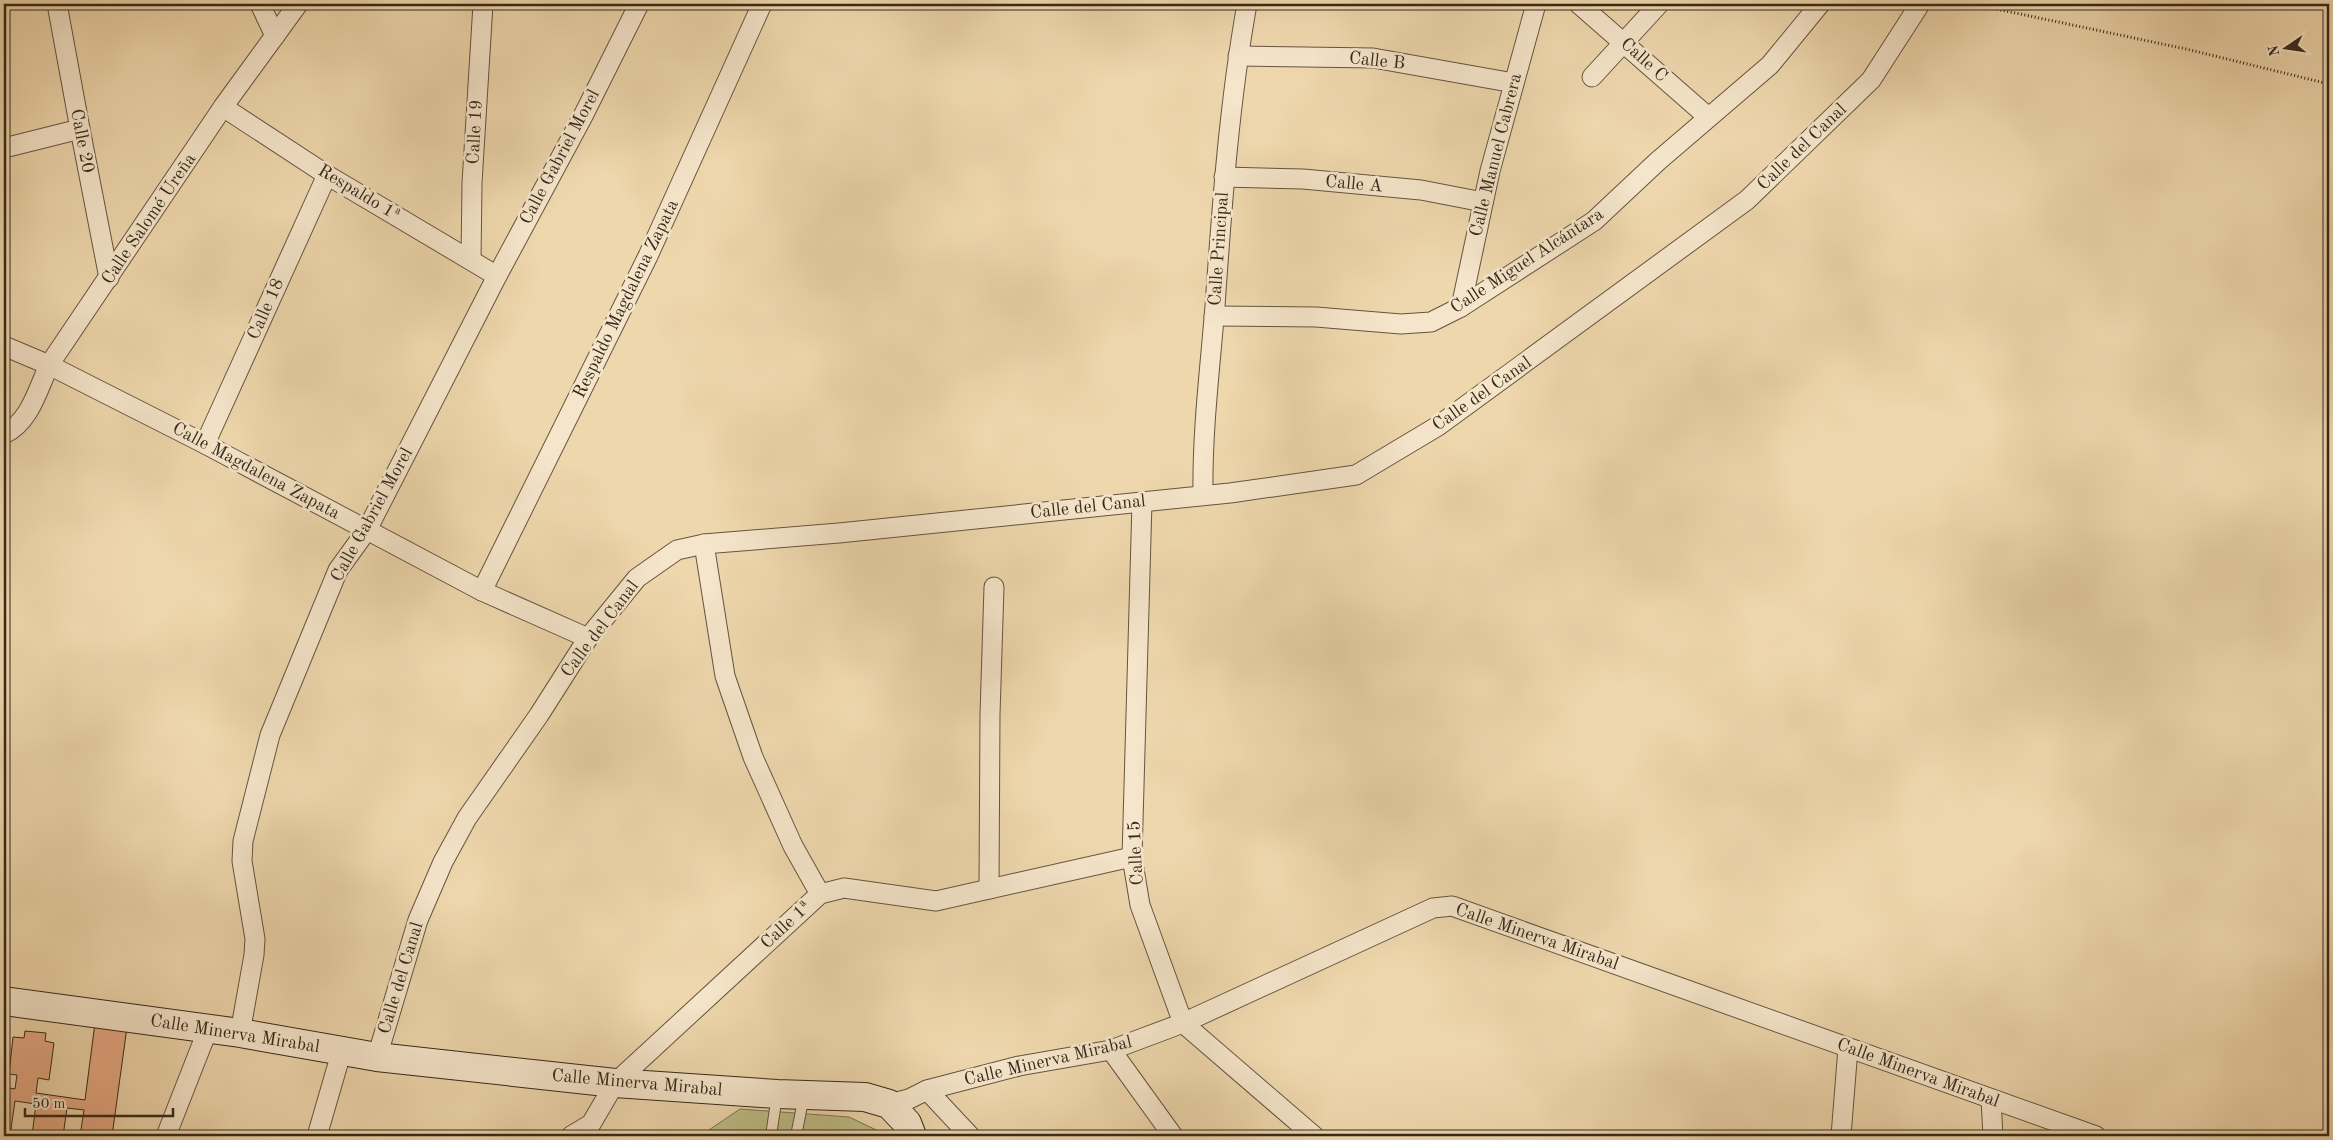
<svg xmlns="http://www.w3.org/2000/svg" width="2333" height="1140" viewBox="0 0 2333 1140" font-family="'Old Standard TT',serif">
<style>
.green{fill:#bebd86;stroke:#7a7450}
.building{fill:#e7aa84;stroke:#352a1a}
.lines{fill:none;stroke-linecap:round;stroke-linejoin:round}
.lane-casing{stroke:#64553f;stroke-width:12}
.street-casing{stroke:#64553f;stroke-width:21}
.secondary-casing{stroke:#352a1a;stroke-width:30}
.path{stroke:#352a1a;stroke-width:3;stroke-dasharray:1 2.5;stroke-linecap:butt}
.lane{stroke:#f5e5ca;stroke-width:10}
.street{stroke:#f5e5ca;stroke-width:19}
.secondary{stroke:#f5e5ca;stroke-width:28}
.labels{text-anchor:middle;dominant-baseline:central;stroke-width:5;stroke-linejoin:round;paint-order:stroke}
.street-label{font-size:18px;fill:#352a1a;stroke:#f5e5ca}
</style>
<rect width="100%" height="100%" fill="#efd7ad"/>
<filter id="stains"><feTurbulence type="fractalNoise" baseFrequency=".004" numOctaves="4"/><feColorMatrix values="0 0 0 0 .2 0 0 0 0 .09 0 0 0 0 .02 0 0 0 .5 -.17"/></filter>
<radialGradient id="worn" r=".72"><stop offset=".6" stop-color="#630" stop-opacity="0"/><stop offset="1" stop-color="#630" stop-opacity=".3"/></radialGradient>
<!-- green -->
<path class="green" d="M740,1109L849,1117L889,1136H700Z"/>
<!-- building -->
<path class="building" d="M95,1023L127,1027L112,1136H80L84,1110L67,1108L63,1136H32L36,1104L15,1101L10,1136H4V1087L15,1089L17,1075L9,1074L13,1037L24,1038L25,1031L46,1033L45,1041L54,1043L49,1080L38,1078L36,1093L85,1100Z"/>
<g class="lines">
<!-- lane casing -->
<g class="lane-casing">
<g id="lane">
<path d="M771,1136L777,1095"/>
<path d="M796,1136L804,1096"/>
</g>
</g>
<!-- street casing -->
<g class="street-casing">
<g id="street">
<path d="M57,4L80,129L109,278"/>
<path d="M260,4L275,36"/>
<path d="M1579,4L1708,117"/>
<path d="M1238,56L1373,58L1514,83"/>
<path d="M1592,77L1659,4"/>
<path d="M223,107L327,175L497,276"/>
<path d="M4,148L80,129"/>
<path d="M1224,177L1303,179L1421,190L1483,202"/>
<path d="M471,260L472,183L483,4"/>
<path d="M1461,307L1490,171L1536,4"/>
<path d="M1214,316L1316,317L1401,324L1431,322L1461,307L1594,221L1658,161L1770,65L1820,4"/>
<path d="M4,346L49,365L205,444L482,591L588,638"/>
<path d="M4,434C30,422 38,389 49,365L223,107L298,4"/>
<path d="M205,444L327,175"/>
<path d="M1203,495C1202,432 1210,369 1215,306C1222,205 1229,104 1247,4"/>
<path d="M1142,502L1132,857L1140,905L1183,1023L1314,1136"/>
<path d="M704,544L725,676L753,757L793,846L820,894"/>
<path d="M482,591L648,256L762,4"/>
<path d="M989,889L990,714L994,587"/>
<path d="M240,1033L254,955L255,939L242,861L243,841L270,735L338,570L367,530L497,276L583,116L639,4"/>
<path d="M1111,1050L1173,1136"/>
<path d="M377,1057L418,920L443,862L467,818L539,715L588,638L637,578L677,550L704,544L839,533L1230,493L1356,475L1438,426L1747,200L1871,80L1920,4"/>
<path d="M927,1090L970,1136"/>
<path d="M1991,1099L1993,1136"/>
<path d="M889,1104L909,1099L927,1090L1019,1066L1111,1050L1183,1023L1433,908L1452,906L2096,1136"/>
<path d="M166,1136L208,1029"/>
<path d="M317,1136L342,1050"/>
<path d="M571,1136L591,1124L615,1083L820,894L844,888L936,901L1132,857"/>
<path d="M1841,1136L1848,1048"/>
</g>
</g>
<!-- secondary casing -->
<g class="secondary-casing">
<path id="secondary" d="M4,1001L240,1033L377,1057L615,1083L777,1094L865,1097L889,1104L907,1123L912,1136"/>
</g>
<!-- path -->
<path class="path" d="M1973,4L2186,49L2329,84"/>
<!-- lane -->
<use href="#lane" class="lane"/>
<!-- street -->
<use href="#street" class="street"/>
<!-- secondary -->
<use href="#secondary" class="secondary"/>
</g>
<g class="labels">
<!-- street labels -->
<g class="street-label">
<text transform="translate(1644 60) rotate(42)">Calle C</text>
<text transform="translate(1377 61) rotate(6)">Calle B</text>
<text transform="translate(475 132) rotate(-87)">Calle 19</text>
<text transform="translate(82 141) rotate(79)">Calle 20</text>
<text transform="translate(1802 147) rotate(-44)">Calle del Canal</text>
<text transform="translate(1496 155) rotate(-76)">Calle Manuel Cabrera</text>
<text transform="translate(560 157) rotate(-62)">Calle Gabriel Morel</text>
<text transform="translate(1354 184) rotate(5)">Calle A</text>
<text transform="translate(359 193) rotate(31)">Respaldo 1ª</text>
<text transform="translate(149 219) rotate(-56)">Calle Salomé Ureña</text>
<text transform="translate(1219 249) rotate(-86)">Calle Principal</text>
<text transform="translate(1527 261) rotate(-33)">Calle Miguel Alcántara</text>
<text transform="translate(626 299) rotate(-64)">Respaldo Magdalena Zapata</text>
<text transform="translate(266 309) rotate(-66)">Calle 18</text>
<text transform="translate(1482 394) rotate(-35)">Calle del Canal</text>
<text transform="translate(256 471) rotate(28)">Calle Magdalena Zapata</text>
<text transform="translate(1088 507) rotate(-6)">Calle del Canal</text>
<text transform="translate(372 515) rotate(-61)">Calle Gabriel Morel</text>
<text transform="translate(600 629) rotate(-53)">Calle del Canal</text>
<text transform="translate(1136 853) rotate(-93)">Calle 15</text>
<text transform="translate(786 925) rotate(-43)">Calle 1ª</text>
<text transform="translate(1537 937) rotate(19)">Calle Minerva Mirabal</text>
<text transform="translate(401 978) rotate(-73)">Calle del Canal</text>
<text transform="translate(235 1034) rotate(9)">Calle Minerva Mirabal</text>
<text transform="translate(1048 1061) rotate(-13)">Calle Minerva Mirabal</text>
<text transform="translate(1918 1073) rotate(20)">Calle Minerva Mirabal</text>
<text transform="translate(637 1083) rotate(5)">Calle Minerva Mirabal</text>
</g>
</g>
<!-- margin -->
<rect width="2333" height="1140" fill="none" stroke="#efd7ad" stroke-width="20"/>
<rect x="5" y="5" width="2323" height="1130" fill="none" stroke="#352a1a" stroke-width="2.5"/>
<rect x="10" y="10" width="2313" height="1120" fill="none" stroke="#352a1a"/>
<!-- north arrow -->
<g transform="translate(2286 48) rotate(257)" stroke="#f5e5ca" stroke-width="4" paint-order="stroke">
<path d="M0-4L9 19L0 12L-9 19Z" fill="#352a1a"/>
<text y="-8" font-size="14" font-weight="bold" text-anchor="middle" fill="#352a1a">N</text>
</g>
<!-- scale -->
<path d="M25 1108v8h148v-8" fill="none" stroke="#352a1a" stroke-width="2.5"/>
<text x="32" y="1108" font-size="15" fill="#352a1a" stroke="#f5e5ca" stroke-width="4" paint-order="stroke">50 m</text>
<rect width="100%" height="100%" filter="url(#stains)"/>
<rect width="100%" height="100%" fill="url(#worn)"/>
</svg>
